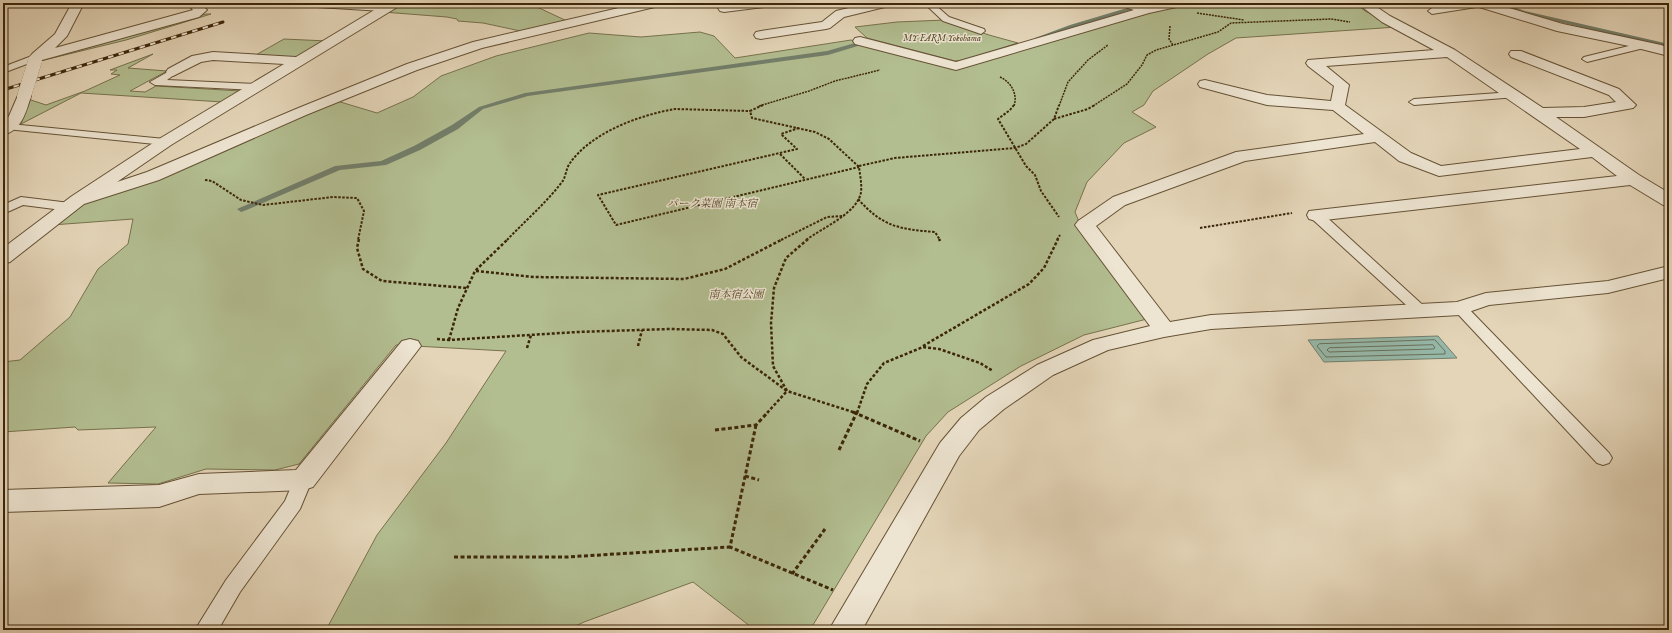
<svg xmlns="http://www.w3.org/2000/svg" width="1672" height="633" viewBox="0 0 1672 633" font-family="'IM FELL English','Noto Serif JP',serif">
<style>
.green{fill:#b2bd90;stroke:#77724c}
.water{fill:#96b9aa;stroke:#727e6a}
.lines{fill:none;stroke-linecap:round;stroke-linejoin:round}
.shore{stroke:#69705a;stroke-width:1}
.stream{fill:#727e6a;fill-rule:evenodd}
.lane-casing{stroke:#665235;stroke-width:2}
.street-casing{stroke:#665235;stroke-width:2}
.secondary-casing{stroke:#3c2609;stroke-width:2}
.path-far3{stroke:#3c2609;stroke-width:1.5;stroke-dasharray:2 1;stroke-linecap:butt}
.path-far2{stroke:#3c2609;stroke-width:2;stroke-dasharray:2.5 1.5;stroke-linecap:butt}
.path-far1{stroke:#3c2609;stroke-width:2.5;stroke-dasharray:3 2;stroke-linecap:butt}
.path{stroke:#3c2609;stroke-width:3;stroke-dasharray:4 2.5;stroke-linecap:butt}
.lane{fill:#ede4d1;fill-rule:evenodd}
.street{fill:#ede4d1;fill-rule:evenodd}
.secondary{fill:#ede4d1;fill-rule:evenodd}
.rail-casing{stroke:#3c2609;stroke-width:3}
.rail{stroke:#ede4d1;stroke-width:2;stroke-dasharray:5.5;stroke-linecap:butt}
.street-bridge-casing{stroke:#665235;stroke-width:14;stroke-linecap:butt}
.street-bridge{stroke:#ede4d1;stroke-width:14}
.labels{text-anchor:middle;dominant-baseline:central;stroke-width:3;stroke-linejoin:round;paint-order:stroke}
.far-park-label{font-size:9px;font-style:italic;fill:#5a4c2b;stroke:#ede4d1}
.park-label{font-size:11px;font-style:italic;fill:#5a4c2b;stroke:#ede4d1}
</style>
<rect width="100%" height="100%" fill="#e4d5b8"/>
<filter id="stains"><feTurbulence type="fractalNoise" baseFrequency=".005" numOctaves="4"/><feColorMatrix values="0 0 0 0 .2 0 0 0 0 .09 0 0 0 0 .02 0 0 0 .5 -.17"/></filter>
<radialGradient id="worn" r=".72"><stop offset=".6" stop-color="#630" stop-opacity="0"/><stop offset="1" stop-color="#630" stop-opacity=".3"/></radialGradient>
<!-- green -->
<g class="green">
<path d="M400,3H515L537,7L567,21L525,32L483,23L458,21L457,19L447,17L383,12Z"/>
<path d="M1190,3H1266L1270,4L1275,3H1355L1365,11L1397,27L1236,38L1208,54L1153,91L1144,105L1132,112L1156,127L1124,143L1087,182L1075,212L1080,224L1147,319L1084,335L1021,366L948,412L926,436L810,630H755L693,582L584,622L567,630H326L377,535L446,443L506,351L396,345L299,464L275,470L206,469L158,484L108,483L156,427L78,430L75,427L3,432V362L20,360L70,317L98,269L128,244L133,219L52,225L88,200L337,101L377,113L413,97L441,76L496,56L589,33L641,37L700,32L714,36L735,58L851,40L962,68L1145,14Z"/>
<path d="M206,14H211L126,40L40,61L41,58Z"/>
<path d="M945,20L989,35L1018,43L965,60L955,61L867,38L855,27L897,22Z"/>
<path d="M284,39L327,41L298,58L254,56Z"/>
<path d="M153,54L128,68L167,71L130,91L145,92L156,86L241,91L223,102L81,93L21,124L28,99L46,105L85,91L120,75L111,74L117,70H110Z"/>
</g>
<!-- water -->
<path class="water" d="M1438,336L1457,358L1324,362L1308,340Z"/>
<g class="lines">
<!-- shore -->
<g class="shore">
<path d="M1435,340L1445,351V354L1326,357L1317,346L1319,344Z"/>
<path d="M1433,345L1435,348L1433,349L1329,352L1327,350L1329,348Z"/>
</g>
<!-- stream -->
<g class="stream">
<path d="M1135,3H1142L1131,10L1040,39L1035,38L1070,25L1127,8Z"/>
<path d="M1495,3H1503L1525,11L1669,44V48L1521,13Z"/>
<path d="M869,39L871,40V42L828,55L528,96L483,109L458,129L420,150L386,165L340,170L244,211L241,212L237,209L335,166L381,161L414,146L452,125L479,107L525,93L827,51Z"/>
</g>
<!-- lane casing -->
<g class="lane-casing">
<g id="lane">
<path d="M314,3L383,7L387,9L383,11L317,7H314L313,5Z"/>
<path d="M924,3H933L949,17L984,29L985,31L981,34L943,21Z"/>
<path d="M1472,3L1487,4L1483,6L1432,14L1428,11L1432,8Z"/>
<path d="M1645,42L1650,45L1648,47L1587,62L1582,59L1584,57Z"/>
<path d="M37,54L42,57L40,59L3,73V67Z"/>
<path d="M173,69L178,72L167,80L256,84L261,87L256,90L155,85L150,82Z"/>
<path d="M1513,92L1517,93L1518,95L1517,97L1414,105L1409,102L1414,99Z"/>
<path d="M10,124L165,139L171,142L165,145L6,129L5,127Z"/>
<path d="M21,197L70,203L74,204L76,207L74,210L70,211L23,205L3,214V205Z"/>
<path d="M1316,211L1321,212L1426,308L1428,311L1426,314L1421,315L1416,314L1311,218L1310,215L1311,212Z"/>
<path d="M1460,304L1465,305L1609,453L1612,458L1609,463L1603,465L1597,463L1455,311L1453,308L1455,305Z"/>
<path d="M303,473L310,475L312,480L300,509L240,592L218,630H195L226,580L285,501L296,475Z"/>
</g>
</g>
<!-- street casing -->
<g class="street-casing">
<g id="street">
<path d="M72,3H84L67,36L55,48L193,10L187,3H200L207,10L199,17L42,60L37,61L32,60L30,57L32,54L55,34Z"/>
<path d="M386,3H401L399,6L171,145L117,182L147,172L296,109L407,64L473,42L640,3H661L659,6L482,48L417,70L306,115L159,180L84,204L10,262L3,264V248L72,196L159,139L284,64L213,60L201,62L173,76L168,75L166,72L168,69L192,56L213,52L296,57Z"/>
<path d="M735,3H770L768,6L764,7L724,12L720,11L718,8L720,5Z"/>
<path d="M870,3H891L889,6L844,17L830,28L826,29L761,39L756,38L754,35L756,32L761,31L822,22L836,11Z"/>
<path d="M1127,3H1138L1147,6L1161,3H1183L1181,6L1149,13L956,70L855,44L853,41L855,38L860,37L956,62L1134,10L1128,8L1126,5Z"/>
<path d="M1357,3H1371L1390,16L1455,50L1543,108L1584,107L1616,102L1609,95L1511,57L1509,54L1511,51H1521L1619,89L1636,105L1633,108L1584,117H1556L1639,175L1669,193V206L1663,205L1630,185L1316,221L1309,219L1307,215L1309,211L1617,176L1592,157L1439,176L1399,161L1375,142L1245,161L1125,205L1096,226L1170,322L1211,315L1457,302L1486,293L1608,281L1669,266V278L1608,293L1489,305L1460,315L1211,329L1164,337L1108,350L1053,375L1004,409L979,430L959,456L862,630H829L940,443L961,418L986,397L1037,365L1093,340L1150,326L1075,225L1078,221L1113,197L1236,152L1364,134L1333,110L1267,105L1200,87L1198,84L1200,81L1205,80L1267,95L1331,101L1334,86L1308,66L1306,63L1308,60L1434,50L1382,22ZM1447,57L1580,149L1441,166L1411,153L1345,105L1349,85L1326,66Z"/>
<path d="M1474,3H1492L1563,24L1661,45L1669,48V56L1629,46L1557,31L1476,6Z"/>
<path d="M24,92L29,93L31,96C26,112 22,130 3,135V123L9,116L19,93Z"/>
<path d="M410,339L418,341L421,346L313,487L303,490L199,494L159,507L3,512V490L159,485L199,474L296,470L402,341Z"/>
</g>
</g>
<!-- secondary casing -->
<g class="secondary-casing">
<path id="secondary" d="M1657,3H1669V8L1659,6Z"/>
</g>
<!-- path-far3 -->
<g class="path-far3">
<path d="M1197,13L1244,20"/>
<path d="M1170,26L1169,39L1173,45"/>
<path d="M1000,77C1011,82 1018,94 1014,106"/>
<path d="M759,106L809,91L835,81L880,70"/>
<path d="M1059,106L1068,82L1088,60L1108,45"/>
<path d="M1093,106L1127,84L1142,65L1147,55L1156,50L1218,32L1231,23L1331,19L1350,22"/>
</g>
<!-- path-far2 -->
<g class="path-far2">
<path d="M763,105L750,111L752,118L815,132L829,139L859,167C860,175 862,184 861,192C858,213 822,228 806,240"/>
<path d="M1014,105L1010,110L998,119L1026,166L1035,175L1041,191L1059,217"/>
<path d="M1054,119L1088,109L1095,105"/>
<path d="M799,128L781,134L797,149L598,195L616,225L859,167"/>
<path d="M780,154L805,179"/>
<path d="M859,166L895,158L1015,148L1026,144L1054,119L1059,105"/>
<path d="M205,180L212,181L241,200L263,205L333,197L357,198L364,211L358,240"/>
<path d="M858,199C883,227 899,229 935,232L940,240"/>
<path d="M1200,228L1292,213"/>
<path d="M507,240C525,221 546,203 562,182C566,177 566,168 570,163C592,132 640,115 675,109L750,111"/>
<path d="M781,240L827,217L844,216"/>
<path d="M1057,240L1060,235"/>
</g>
<!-- path-far1 -->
<g class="path-far1">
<path d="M359,239L357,248L363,269L382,281L467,288"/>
<path d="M808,239L786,258L774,288L771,323L773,366L787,391L856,413"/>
<path d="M939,239L940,241"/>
<path d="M476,271L534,277L684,279L725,269L783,239"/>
<path d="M437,339L449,340L577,332L670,329L712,330L723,334L741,357L787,391L767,413"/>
<path d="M449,340L458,308L475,271L508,239"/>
<path d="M638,346L642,330"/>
<path d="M923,346L1029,284L1044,268L1058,239"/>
<path d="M527,348L531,335"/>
<path d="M857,413L867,384L884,363L923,347L939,349L980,363L993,371"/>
</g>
<!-- path -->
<g class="path">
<path d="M853,412L920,441"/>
<path d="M756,425L730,547L833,590"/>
<path d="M715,430L756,425L768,412"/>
<path d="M839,450L857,412"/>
<path d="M745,476L759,480"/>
<path d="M454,557H567L730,547"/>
<path d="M792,574L825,529"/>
</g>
<!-- lane -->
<use href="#lane" class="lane"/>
<!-- street -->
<use href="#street" class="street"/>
<!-- secondary -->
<use href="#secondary" class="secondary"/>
<!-- rail casing -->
<g class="rail-casing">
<path id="rail" d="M3,90L223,22"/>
</g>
<!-- rail -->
<use href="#rail" class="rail"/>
<!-- street-bridge casing -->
<g class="street-bridge-casing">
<path id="street-bridge" d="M24,96L35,61"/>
</g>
<!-- street-bridge -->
<use href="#street-bridge" class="street-bridge"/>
</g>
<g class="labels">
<!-- far-park labels -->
<g class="far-park-label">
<text x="942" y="38">MY FARM Yokohama</text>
</g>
<!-- park labels -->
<g class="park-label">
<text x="712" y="204">パーク菜園 南本宿</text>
<text x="736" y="295">南本宿公園</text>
</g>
</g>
<!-- margin -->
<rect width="1672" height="633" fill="none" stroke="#e4d5b8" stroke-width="16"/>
<rect x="4" y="4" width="1664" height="625" fill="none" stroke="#3c2609" stroke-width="2"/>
<rect x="8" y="8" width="1656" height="617" fill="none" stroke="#3c2609"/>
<rect width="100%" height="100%" filter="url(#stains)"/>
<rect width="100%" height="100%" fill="url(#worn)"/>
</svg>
